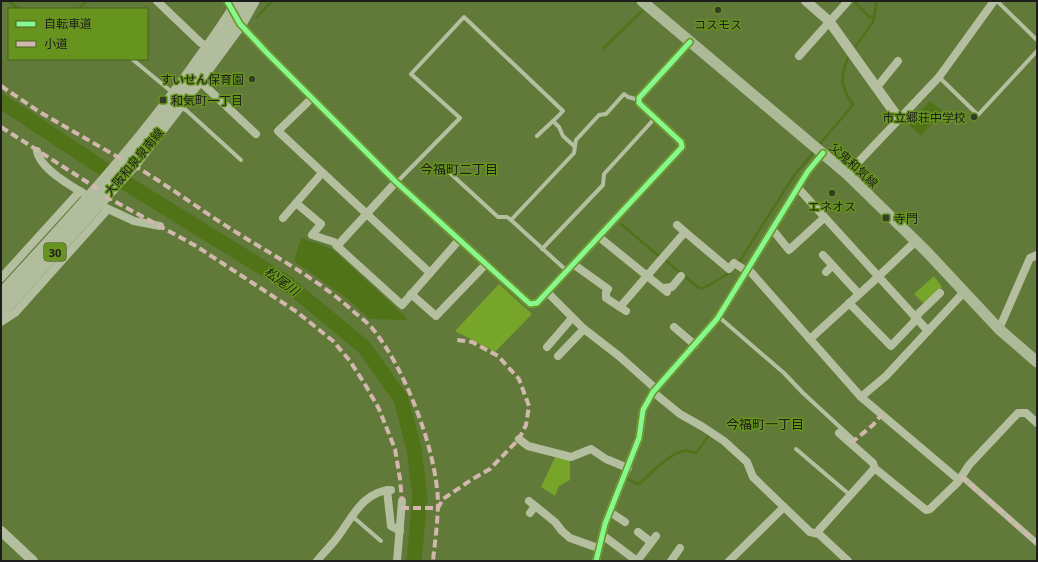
<svg xmlns="http://www.w3.org/2000/svg" width="1038" height="562" viewBox="0 0 1038 562" font-family="'Noto Sans','Noto Sans JP',sans-serif">
<style>
.green{fill:#77a52a}
.water{fill:#507318}
.lines{fill:none;stroke-linecap:round;stroke-linejoin:round}
.stream{stroke:#507318;stroke-width:2.5}
.river{stroke:#507318;stroke-width:15}
.service{stroke:#b3bf9e;stroke-width:4}
.pedestrian{stroke:#b3bf9e;stroke-width:6}
.minor{stroke:#b3bf9e;stroke-width:8}
.tertiary{stroke:#b3bf9e;stroke-width:10}
.secondary{stroke:#adba97;stroke-width:11}
.primary{stroke:#b1bd9c;stroke-width:13}
.quiet{stroke:#d1b7ad;stroke-width:4;stroke-dasharray:8 4;stroke-linecap:butt}
.cycleway-casing{stroke:#67941e;stroke-width:8}
.cycleway{stroke:#87f88f;stroke-width:5}
.poi-dot{fill:#353d27;stroke:#67941e;stroke-width:1.5}
.labels{text-anchor:middle;dominant-baseline:central;stroke-width:3;stroke-linejoin:round;paint-order:stroke}
.shield{fill:#67941e;stroke:#33411d;stroke-width:1}
.shield-label{font-size:11px;font-weight:bold;fill:#1d1d1d}
.poi-label{font-size:12px;fill:#1d1d1d;stroke:#67941e}
.street-label{font-size:12px;fill:#1d1d1d;stroke:#67941e}
.neighbourhood-label{font-size:13px;fill:#1d1d1d;stroke:#67941e}
.water-label{font-size:13px;font-style:italic;fill:#1b1c1a;stroke:#67941e}
</style>
<rect width="100%" height="100%" fill="#617939"/>
<!-- green -->
<g class="green">
<path d="M934,276L942,287L924,304L914,294Z"/>
<path d="M499,284L532,314L495,352L455,331Z"/>
<path d="M556,455L570,460V480L559,486L555,496L541,487Z"/>
</g>
<!-- water -->
<g class="water">
<path d="M930,101L942,111L921,136L909,125Z"/>
<path d="M301,238L332,249L407,318L406,320L370,319L344,296L294,261Z"/>
</g>
<g class="lines">
<!-- stream -->
<g class="stream">
<path d="M9,1L18,9"/>
<path d="M854,1L869,17L875,16"/>
<path d="M79,9L86,1"/>
<path d="M257,17L272,1"/>
<path d="M856,46L873,22L877,1"/>
<path d="M604,48L642,11"/>
<path d="M819,145L853,105C841,86 839,79 848,58"/>
<path d="M621,224L660,257"/>
<path d="M665,260L699,288H704L731,272"/>
<path d="M739,262L795,174L813,153"/>
<path d="M627,479L638,484L640,483C650,474 670,453 684,451C687,450 692,452 696,453L709,435"/>
</g>
<!-- river -->
<path class="river" d="M1,101L116,177L284,281L364,347L401,399L414,449L420,496L414,561"/>
<!-- service -->
<g class="service">
<path d="M997,1L1037,40"/>
<path d="M132,59L173,93"/>
<path d="M939,77L978,115L1037,51"/>
<path d="M180,106L187,111L241,160"/>
<path d="M553,121L559,127L563,136L574,146"/>
<path d="M450,173L498,217H507L511,220"/>
<path d="M396,181L400,179L460,118L411,74L464,17L563,111C555,120 546,127 537,136"/>
<path d="M542,249L603,185L604,174L655,118"/>
<path d="M567,271L511,220L574,153L576,140L599,115L606,114L624,94L628,97L639,100"/>
<path d="M719,317L784,373L803,393L854,440"/>
<path d="M796,449L850,495"/>
<path d="M352,516L381,541"/>
</g>
<!-- pedestrian -->
<path class="pedestrian" d="M961,476L1037,543"/>
<!-- minor -->
<g class="minor">
<path d="M157,1L201,43L209,47"/>
<path d="M227,1L240,24L268,54L396,182L530,304L537,303L682,147L681,142L639,103V98L690,42"/>
<path d="M799,56L848,1"/>
<path d="M198,81L206,87L256,134"/>
<path d="M877,87L898,61"/>
<path d="M312,98L278,131L430,273"/>
<path d="M37,151C40,168 69,185 83,193"/>
<path d="M847,174L939,77L994,1"/>
<path d="M396,182L337,246L402,305L459,240"/>
<path d="M798,188L928,331"/>
<path d="M296,203L321,224L312,235L334,242L337,246"/>
<path d="M106,208L134,221L160,226"/>
<path d="M283,218L322,173"/>
<path d="M677,225L685,232"/>
<path d="M772,229L789,250L824,218"/>
<path d="M599,237L667,292"/>
<path d="M823,255L859,294"/>
<path d="M573,264L608,289L606,292V298L626,311"/>
<path d="M749,270L861,397L959,480"/>
<path d="M826,272L832,266"/>
<path d="M881,274L916,241"/>
<path d="M1,278L80,191"/>
<path d="M663,288L672,287L681,276"/>
<path d="M547,292L584,329L619,356L656,389"/>
<path d="M411,294L436,316L486,264"/>
<path d="M849,303L891,346L913,323L918,314L940,293"/>
<path d="M620,307L685,232L729,269L734,263L748,272"/>
<path d="M1,322L15,313L108,209"/>
<path d="M674,327L695,345"/>
<path d="M999,329L1030,258L1037,255"/>
<path d="M810,339L878,277"/>
<path d="M547,347L572,318"/>
<path d="M558,356L584,329"/>
<path d="M653,392L680,414L703,427L724,441L747,462L753,477L810,532L819,534L848,561"/>
<path d="M861,397L886,376L964,292"/>
<path d="M839,433L873,463L875,469"/>
<path d="M519,439L528,446L571,457L591,449L606,459L628,468"/>
<path d="M387,490L391,526L400,531"/>
<path d="M529,501L555,522L562,531L570,538L598,548"/>
<path d="M610,512L625,522"/>
<path d="M530,513L535,506"/>
<path d="M638,532L651,542"/>
<path d="M819,534V530L873,470H877L926,510L930,509L958,482L969,465L1018,413H1026L1037,423"/>
<path d="M602,536L605,537L637,561L656,536"/>
<path d="M317,561C324,552 333,544 339,535C353,516 364,491 391,490"/>
<path d="M397,561L402,501"/>
<path d="M596,561L605,524L639,438L643,410L653,392L717,319L808,171L823,153"/>
<path d="M671,561L680,548"/>
<path d="M729,561L784,507"/>
</g>
<!-- tertiary -->
<g class="tertiary">
<path d="M806,1L829,21L899,119"/>
<path d="M1,531L33,561"/>
</g>
<!-- secondary -->
<path class="secondary" d="M642,1L847,174L926,251L999,329L1037,362"/>
<!-- primary -->
<g class="primary">
<path d="M1,295C69,221 137,148 195,66C210,45 226,24 239,1"/>
<path d="M1,313L133,165L198,81L240,24L253,1"/>
</g>
<!-- quiet -->
<g class="quiet">
<path d="M1,86L38,111L123,160"/>
<path d="M1,127L98,189"/>
<path d="M133,165C169,186 203,212 239,234C279,259 319,280 354,312C360,317 367,322 372,328C405,368 436,449 438,501C438,521 435,541 433,561"/>
<path d="M105,196L196,246L297,312L333,341L350,361L366,386L379,409L395,449L400,479L402,501"/>
<path d="M851,443L873,425L882,414"/>
<path d="M961,476L1037,543"/>
<path d="M401,508H438L443,499L471,480L490,469L519,439L526,425L529,406L519,379L498,356L472,342L457,340"/>
</g>
<!-- cycleway casing -->
<g class="cycleway-casing">
<g id="cycleway">
<path d="M227,1L240,24L268,54L396,182L530,304L537,303L682,147L681,142L639,103V98L690,42"/>
<path d="M596,561L605,524L639,438L643,410L653,392L717,319L808,171L823,153"/>
</g>
</g>
<!-- cycleway -->
<use href="#cycleway" class="cycleway"/>
</g>
<!-- markers -->
<g class="poi-dot">
<circle cx="718" cy="10" r="4"/>
<circle cx="252" cy="79" r="4"/>
<rect x="159" y="96" width="8" height="8" rx="2"/>
<circle cx="974" cy="117" r="4"/>
<circle cx="832" cy="193" r="4"/>
<rect x="882" y="214" width="8" height="8" rx="2"/>
</g>
<g class="labels">
<!-- shield labels -->
<rect class="shield" x="44" y="243" width="22" height="18" rx="3"/>
<g class="shield-label">
<text x="55" y="252">30</text>
</g>
<!-- poi labels -->
<g class="poi-label">
<text x="718" y="24">コスモス</text>
<text x="244" y="79" text-anchor="end">すいせん保育園</text>
<text x="171" y="100" text-anchor="start">和気町一丁目</text>
<text x="966" y="117" text-anchor="end">市立郷荘中学校</text>
<text x="832" y="206">エネオス</text>
<text x="894" y="218" text-anchor="start">寺門</text>
</g>
<!-- street labels -->
<g class="street-label">
<text transform="translate(134 162) rotate(-50)">大阪和泉泉南線</text>
<text transform="translate(854 165) rotate(42)">父鬼和気線</text>
</g>
<!-- neighbourhood labels -->
<g class="neighbourhood-label">
<text x="459" y="169">今福町二丁目</text>
<text x="765" y="424">今福町一丁目</text>
</g>
<!-- water labels -->
<g class="water-label">
<text transform="translate(282 281) rotate(36)">松尾川</text>
</g>
</g>
<!-- border -->
<rect width="1038" height="562" fill="none" stroke="#1d1d1d" stroke-width="4"/>
<!-- legend -->
<rect x="8" y="8" width="140" height="52" fill="#67941e" stroke="#49641e"/>
<rect x="16" y="21" width="20" height="6" fill="#87f88f" stroke="#49641e"/>
<text x="44" y="28" font-size="12" fill="#1d1d1d">自転車道</text>
<rect x="16" y="41" width="20" height="6" fill="#d1b7ad" stroke="#49641e"/>
<text x="44" y="48" font-size="12" fill="#1d1d1d">小道</text>
</svg>
